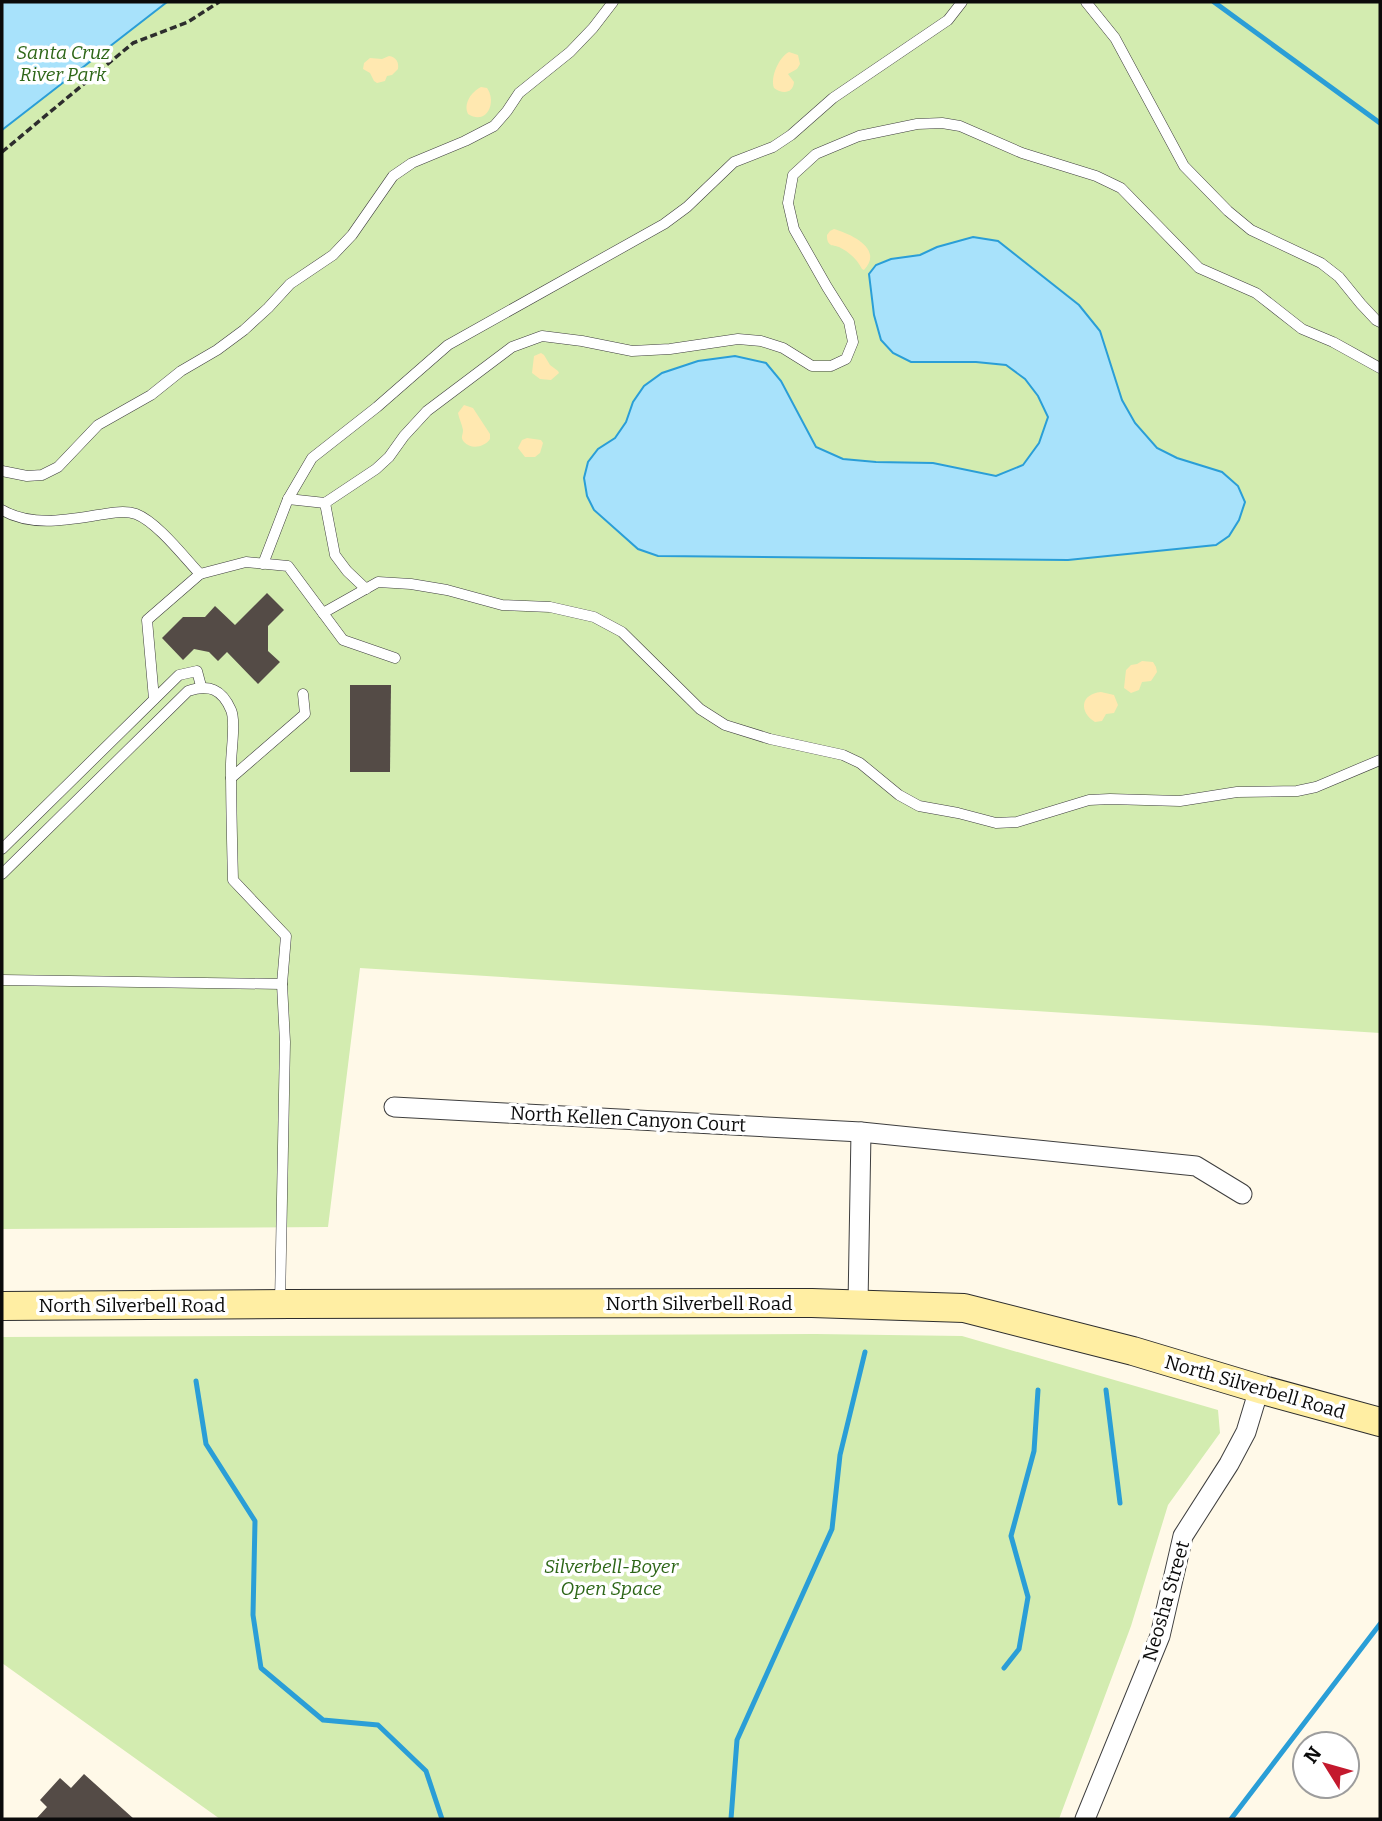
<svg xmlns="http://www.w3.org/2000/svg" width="1382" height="1821" viewBox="0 0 1382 1821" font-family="Bitter,serif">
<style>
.green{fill:#d3ecb0}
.sand{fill:#ffe8b0}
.water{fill:#a8e2fb;stroke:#2a9ed7;stroke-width:2}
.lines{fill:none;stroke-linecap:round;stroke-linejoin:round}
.stream{stroke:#2a9ed7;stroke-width:5}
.building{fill:#544b46}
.lane-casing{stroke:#3e3e3e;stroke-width:11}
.street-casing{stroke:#3e3e3e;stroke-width:21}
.secondary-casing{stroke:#2d2d2d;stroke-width:30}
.path{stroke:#2d2d2d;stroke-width:3.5;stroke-dasharray:7 3.5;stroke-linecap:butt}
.lane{stroke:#fff;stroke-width:10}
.street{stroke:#fff;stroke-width:19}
.secondary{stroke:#ffeea3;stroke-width:28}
.labels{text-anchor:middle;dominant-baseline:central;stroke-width:7;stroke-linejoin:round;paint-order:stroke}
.park-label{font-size:19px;font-style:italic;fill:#2d6617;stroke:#fff}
.street-label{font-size:19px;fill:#0b0b0b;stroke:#fff}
</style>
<rect width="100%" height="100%" fill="#fff9e8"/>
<!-- green -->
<g class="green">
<path d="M2,2H1380V1033L360,968L328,1227L2,1229Z"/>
<path d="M815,1334L962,1336L1218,1410L1220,1433L1168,1505L1131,1626L1059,1819H220L2,1663V1337Z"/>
</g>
<!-- sand -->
<g class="sand">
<path d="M789,52L798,55L800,64L797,69L788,74L794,82C793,94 782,94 774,88C770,77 779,57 789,52Z"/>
<path d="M389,56C396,57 399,62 398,69L392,75L387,76L385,81L377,83L374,81L370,73L363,69L364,63L370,58L382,59Z"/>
<path d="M481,87L487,88C497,102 487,126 468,114C463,104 471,92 481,87Z"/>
<path d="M834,229C851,234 884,249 864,270L862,269C857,259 849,252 839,247C834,245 831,247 828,242C827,240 827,237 827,235L830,231Z"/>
<path d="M541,353L544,355L550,365L558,371L559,373L551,380L540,379L532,373L534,356Z"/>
<path d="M464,405L473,408L490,434V439C485,447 471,450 464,442C460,437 463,436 463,430C462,424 459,419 458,413Z"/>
<path d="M527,438L541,440L543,443L540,453L535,457H525L518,448L522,440Z"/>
<path d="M1142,661L1153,662L1156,667L1157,672L1151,681L1142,682L1139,690L1131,693L1124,688L1126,670L1131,665L1137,664Z"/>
<path d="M1101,692L1114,695L1118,705L1114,713L1106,714L1102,721L1095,722C1079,712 1080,694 1101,692Z"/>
</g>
<!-- water -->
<g class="water">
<path d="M2,2H167L2,130Z"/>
<path d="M973,237L998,241L1079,305L1100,331L1122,400L1135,423L1157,448L1177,458L1222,472L1238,486L1245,502L1239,520L1229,536L1216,545L1068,560L658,556L638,549L594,510L587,496L584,478L588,462L598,449L615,438L626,422L633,402L644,386L662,373L698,361L735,356L766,363L781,381L816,447L843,459L876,462L933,463L996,476L1023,465L1039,443L1048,417L1038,396L1025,379L1006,365L976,362H911L893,353L881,340L874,315L869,274L876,265L891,259L920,255L937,247Z"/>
</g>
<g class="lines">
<!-- stream -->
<g class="stream">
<path d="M1214,2L1380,123"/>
<path d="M196,1381L206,1444L255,1521L253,1615L261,1668L323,1720L378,1725L426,1771L442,1819"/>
<path d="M1106,1390L1120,1503"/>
<path d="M1004,1668L1019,1649L1028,1597L1011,1536L1034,1451L1038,1390"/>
<path d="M731,1819L737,1740L832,1529L840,1455L865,1352"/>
<path d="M1231,1819L1380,1624"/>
</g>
</g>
<!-- building -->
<g class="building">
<path d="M267,593L284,610L268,626V651L280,662L258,684L227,652L218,661L209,652L194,649L183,660L162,638L183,617H205L215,606L235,625Z"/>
<path d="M350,685H391L390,772H350Z"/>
<path d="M84,1774L134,1819H36L47,1807L40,1800L60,1778L71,1788Z"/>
</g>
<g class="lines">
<!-- lane casing -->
<g class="lane-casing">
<g id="lane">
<path d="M1086,2L1115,38L1184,166L1228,211L1251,230L1321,263L1339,277L1361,304L1376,320L1380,322"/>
<path d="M2,471L27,476L42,475L58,467L98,425L151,395L181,371L217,350L244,330L268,308L290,284L333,255L352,235L393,176L412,163L465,141L494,126L507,111L519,93L570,52L593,28L613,2"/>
<path d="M288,499L325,503L376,469L389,457L404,436L427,411L512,347L542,336L582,341L632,351L670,349L738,339L761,341L783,348L812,366H831L846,359L853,342L849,322L827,287L794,229L788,203L793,175L816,154L859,136L917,124L942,123L960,126L1022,153L1096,176L1121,188L1199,268L1256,293L1302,329L1333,342L1380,368"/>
<path d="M325,503L335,555L347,571L366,589"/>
<path d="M2,510C31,527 67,520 98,515C110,513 125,510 136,514C157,522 184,557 200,574"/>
<path d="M263,564L288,499L312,458L377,407L448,345L664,224L687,207L734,162L773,147L791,135L833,98L948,20L962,2"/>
<path d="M323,613L378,582L411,584L447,590L502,605L550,607L594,617L622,632L700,709L725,725L770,739L843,755L860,763L899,795L919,806L958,813L996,823L1017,822L1089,800L1110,799L1180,801L1237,792L1297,791L1316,787L1380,760"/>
<path d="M154,699L147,620L200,574L246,562L288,566L343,640L395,658"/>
<path d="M231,778L305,714L303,694"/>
<path d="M2,849L179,675L197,671L201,686"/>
<path d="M2,874L188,691C209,684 222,689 231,710C236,721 231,751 231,765C231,803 232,842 233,880L286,936L282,984L285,1042L280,1303"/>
<path d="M2,980L282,984"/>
</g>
</g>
<!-- street casing -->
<g class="street-casing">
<g id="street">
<path d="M394,1107L861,1132L1196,1166L1242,1194"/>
<path d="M858,1304L861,1132"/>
<path d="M1085,1819L1160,1636L1183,1536L1229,1464L1246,1432L1259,1389"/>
</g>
</g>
<!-- secondary casing -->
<g class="secondary-casing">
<path id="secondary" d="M2,1306L290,1304L812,1303L964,1308L1133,1351L1263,1390L1380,1422"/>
</g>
<!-- path -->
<path class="path" d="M2,152L133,43L188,22L219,2"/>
<!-- lane -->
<use href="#lane" class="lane"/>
<!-- street -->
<use href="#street" class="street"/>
<!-- secondary -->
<use href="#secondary" class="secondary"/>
</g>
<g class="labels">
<!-- park labels -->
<g class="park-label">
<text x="63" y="52">Santa Cruz<tspan x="63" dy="22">River Park</tspan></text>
<text x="611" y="1566">Silverbell-Boyer<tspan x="611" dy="22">Open Space</tspan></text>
</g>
<!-- street labels -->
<g class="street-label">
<text transform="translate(628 1119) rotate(3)">North Kellen Canyon Court</text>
<text x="699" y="1303">North Silverbell Road</text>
<text x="132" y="1305">North Silverbell Road</text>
<text transform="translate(1255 1387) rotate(16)">North Silverbell Road</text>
<text transform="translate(1166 1601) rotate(-74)">Neosha Street</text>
</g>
</g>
<!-- border -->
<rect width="1382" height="1821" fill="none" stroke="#0b0b0b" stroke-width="7"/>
<!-- north arrow -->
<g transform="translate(1326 1765) rotate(307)"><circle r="33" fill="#ffffff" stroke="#9d9d9d" stroke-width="2"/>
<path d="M0-5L12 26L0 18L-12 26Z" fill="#c4192d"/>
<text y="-10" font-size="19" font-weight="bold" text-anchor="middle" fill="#0b0b0b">N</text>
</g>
</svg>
